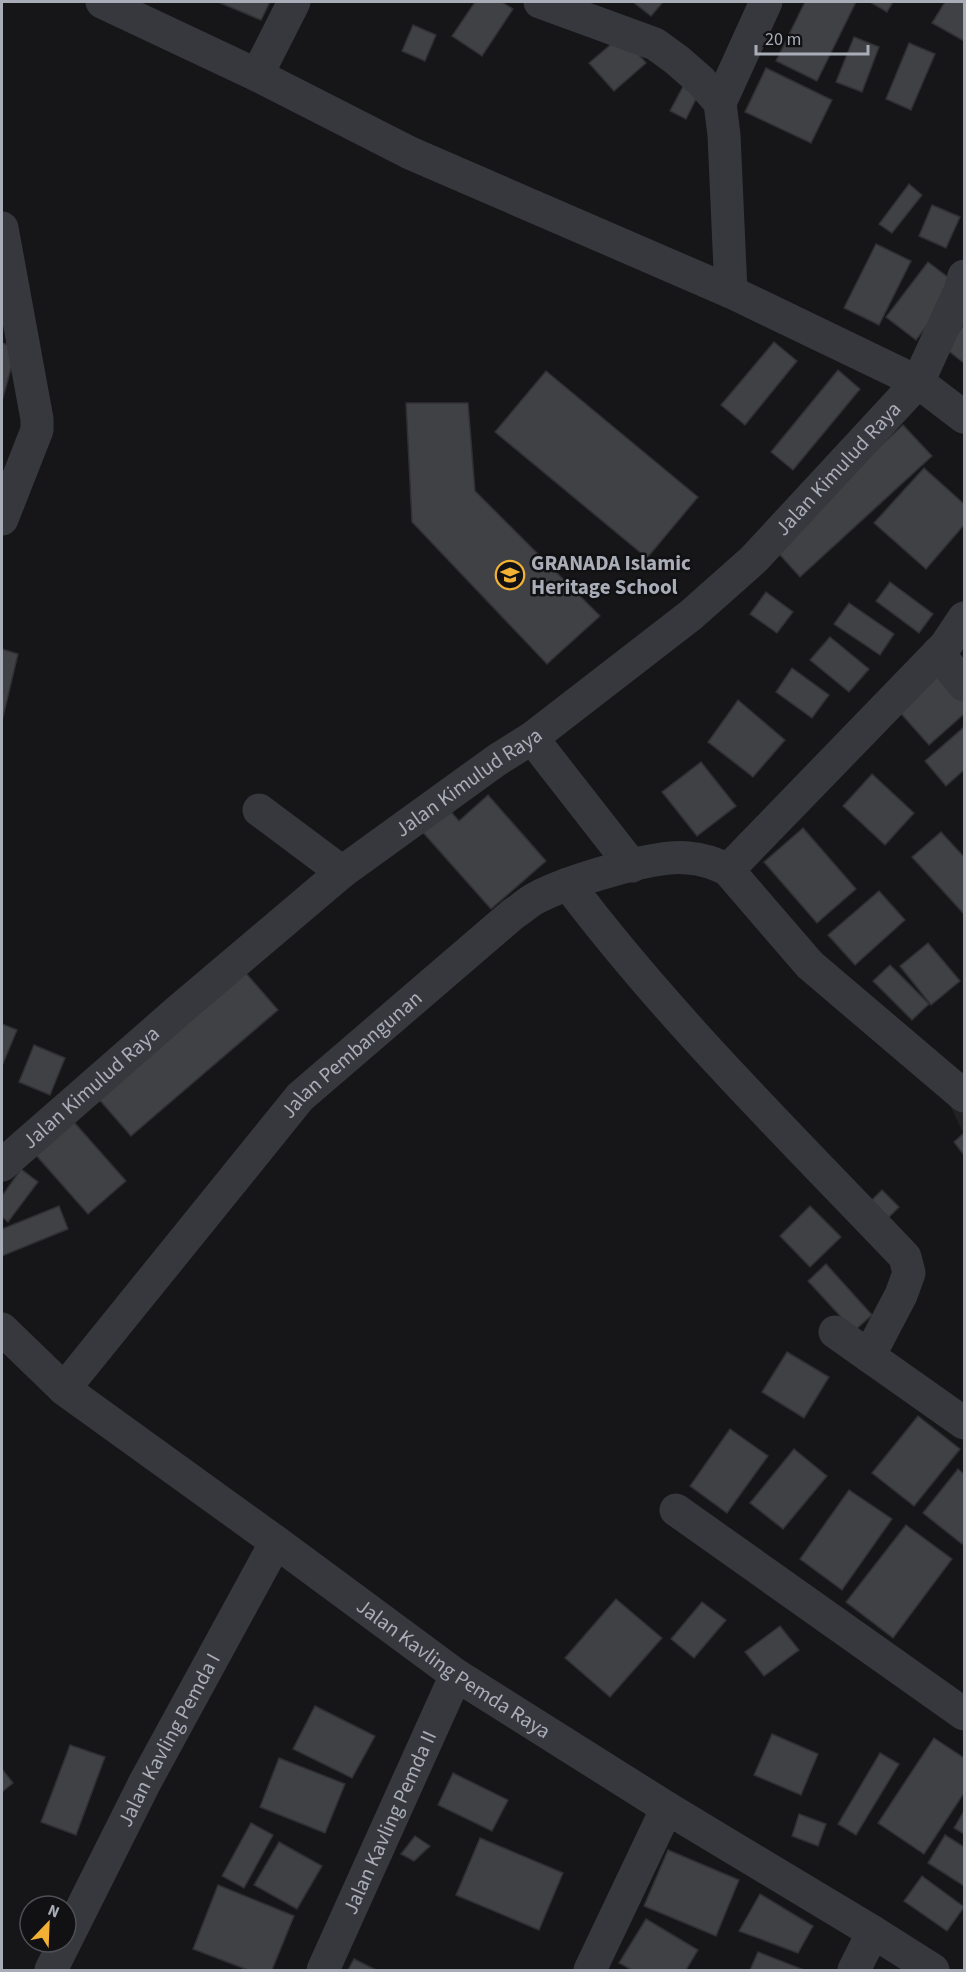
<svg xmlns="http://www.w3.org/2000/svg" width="966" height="1972" viewBox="0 0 966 1972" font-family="'Source Sans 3',sans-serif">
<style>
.built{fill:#222225}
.building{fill:#404145;stroke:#303034;stroke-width:1.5}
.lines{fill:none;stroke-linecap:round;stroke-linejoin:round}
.minor{stroke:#37383d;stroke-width:33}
.labels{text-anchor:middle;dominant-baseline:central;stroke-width:5;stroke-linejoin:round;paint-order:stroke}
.street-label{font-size:21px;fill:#a8adb8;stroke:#111113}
.poi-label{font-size:21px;font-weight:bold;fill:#a8adb8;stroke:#111113;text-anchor:start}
</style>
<rect width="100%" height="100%" fill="#161618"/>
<!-- built -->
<path class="built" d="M964,1071V1134L941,1087Z"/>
<!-- building -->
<g class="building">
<path d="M218,2H270L261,20Z"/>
<path d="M475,2H502L513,9L482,56L452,36Z"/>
<path d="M633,2H663L651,16Z"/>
<path d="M805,2H856L817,81L776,61Z"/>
<path d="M870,2H893L887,12Z"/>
<path d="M945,2H964V41L932,23Z"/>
<path d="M413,25L436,35L425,61L402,51Z"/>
<path d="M622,35L646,63L614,91L589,63Z"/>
<path d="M854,37L879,47L862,92L836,82Z"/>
<path d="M909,43L935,54L911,110L886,99Z"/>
<path d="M766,68L832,100L811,143L745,112Z"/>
<path d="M686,81L701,89L686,119L670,111Z"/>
<path d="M909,184L922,195L892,233L879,224Z"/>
<path d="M932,205L960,217L946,248L919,236Z"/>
<path d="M876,244L911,261L879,325L844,308Z"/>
<path d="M928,262L958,285L916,340L886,317Z"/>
<path d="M964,324V363L946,349Z"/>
<path d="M774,342L797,361L745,425L721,405Z"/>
<path d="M2,343L17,347L2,401Z"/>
<path d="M838,370L860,389L793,470L771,452Z"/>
<path d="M546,371L698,497L647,558L495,432Z"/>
<path d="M406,403H468L475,491L600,616L547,664L412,522Z"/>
<path d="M903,425L932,456L800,577L772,546Z"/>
<path d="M924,468L964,504V525L926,569L874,523Z"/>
<path d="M890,582L933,614L919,633L876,601Z"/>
<path d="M766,592L793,612L777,633L750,614Z"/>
<path d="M849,603L894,634L880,655L834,624Z"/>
<path d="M830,637L869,669L849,692L810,660Z"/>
<path d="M2,649L18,654L2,721Z"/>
<path d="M792,668L829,695L812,718L776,692Z"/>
<path d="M942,668L964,693V714L929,745L896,708Z"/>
<path d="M738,700L785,740L753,777L708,742Z"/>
<path d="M963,728L964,730V770L946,786L925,761Z"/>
<path d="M701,762L736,806L697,836L662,792Z"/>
<path d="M872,774L914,813L885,845L843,806Z"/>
<path d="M488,795L546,861L491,909L420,829L446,806L459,821Z"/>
<path d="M803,828L856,889L817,923L764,862Z"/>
<path d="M941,832L964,857V914L912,857Z"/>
<path d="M879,891L905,920L855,965L828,935Z"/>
<path d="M928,943L960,981L931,1005L900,966Z"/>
<path d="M890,965L929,1004L912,1020L873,981Z"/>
<path d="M244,971L278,1010L131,1136L97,1097Z"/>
<path d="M2,1024L17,1030L2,1066Z"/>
<path d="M34,1045L65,1058L50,1095L19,1082Z"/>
<path d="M73,1121L126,1181L88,1214L35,1154Z"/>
<path d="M964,1133V1155L954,1142Z"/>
<path d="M21,1169L38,1182L8,1222L2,1217V1196Z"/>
<path d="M882,1190L899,1207L883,1223L866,1206Z"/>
<path d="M59,1206L68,1229L2,1256V1229Z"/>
<path d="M810,1206L841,1237L810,1267L780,1236Z"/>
<path d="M826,1264L872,1315L854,1331L808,1281Z"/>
<path d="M787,1352L829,1377L804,1418L762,1392Z"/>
<path d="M918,1416L960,1449L914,1506L872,1473Z"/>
<path d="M730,1429L768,1456L727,1513L690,1486Z"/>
<path d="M794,1449L827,1476L783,1529L750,1503Z"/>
<path d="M958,1469L964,1474V1541L962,1544L923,1513Z"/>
<path d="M849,1490L892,1519L842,1590L800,1559Z"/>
<path d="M906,1525L952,1559L893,1638L846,1602Z"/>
<path d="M616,1599L662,1638L610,1697L565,1658Z"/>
<path d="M702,1602L726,1620L694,1658L671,1639Z"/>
<path d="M780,1626L799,1650L764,1676L745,1652Z"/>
<path d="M315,1706L375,1736L352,1778L293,1749Z"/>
<path d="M772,1734L818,1754L801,1795L754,1775Z"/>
<path d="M934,1738L964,1758V1793L924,1854L878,1823Z"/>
<path d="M70,1745L105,1757L76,1835L41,1822Z"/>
<path d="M880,1753L899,1764L856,1835L838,1824Z"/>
<path d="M279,1758L345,1784L325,1833L260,1807Z"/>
<path d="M2,1769L13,1783L2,1792Z"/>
<path d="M453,1773L508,1800L492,1831L438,1805Z"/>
<path d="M964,1811V1834L954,1828Z"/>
<path d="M799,1814L826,1824L818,1846L792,1836Z"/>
<path d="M251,1823L273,1835L244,1888L222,1876Z"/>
<path d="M945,1835L964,1847V1886L928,1863Z"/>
<path d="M415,1836L430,1846L414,1861L401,1854Z"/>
<path d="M480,1838L563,1873L539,1930L456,1895Z"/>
<path d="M279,1842L322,1866L297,1909L254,1885Z"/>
<path d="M668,1850L739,1880L716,1936L644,1906Z"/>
<path d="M922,1876L964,1907L947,1931L904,1901Z"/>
<path d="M218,1885L294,1916L272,1970H248L193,1949Z"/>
<path d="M760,1894L813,1926L798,1953L739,1931Z"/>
<path d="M646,1919L698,1950L686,1970H632L619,1963Z"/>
<path d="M758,1952L804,1970H750Z"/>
<path d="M354,1959L376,1970H348Z"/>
</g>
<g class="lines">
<!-- minor -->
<g class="minor">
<path d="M102,2L257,75L410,153L731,292L918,382L964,417"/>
<path d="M540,2L655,44L677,60L701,81L720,103L724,135L731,292"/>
<path d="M257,75L294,2"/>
<path d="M720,103L766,2"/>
<path d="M2,228L37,419V430L2,519"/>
<path d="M938,653L964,685"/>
<path d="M532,738L632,866"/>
<path d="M259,810L342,872"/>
<path d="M728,870L946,645L964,618"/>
<path d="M568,884C669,1018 790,1136 905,1257L909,1273L901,1295L869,1356"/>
<path id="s1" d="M2,1165L178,1011L342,872L497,760L532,738L691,615L754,559L918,382L960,291L964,276"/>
<path id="s2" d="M2,1329L64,1389L276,1542L456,1675L667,1808L873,1932L933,1970"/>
<path d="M835,1332L964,1423"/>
<path id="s3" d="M64,1389L300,1097L513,914C521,909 528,902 536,898C566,882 655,854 688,858C703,859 715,863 728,870L810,965L964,1096"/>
<path d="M676,1510L964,1714"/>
<path id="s4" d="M66,1940L144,1784L276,1542"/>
<path d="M51,1970L65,1942"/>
<path id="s5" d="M323,1970L456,1675"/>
<path d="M590,1970L667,1808"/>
<path d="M854,1970L873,1932"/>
</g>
</g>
<!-- icons -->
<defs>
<g id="school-ring" transform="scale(1.5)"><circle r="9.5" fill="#111113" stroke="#f2b134" stroke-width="1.5"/><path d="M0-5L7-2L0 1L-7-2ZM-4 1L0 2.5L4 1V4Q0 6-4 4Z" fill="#f2b134"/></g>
</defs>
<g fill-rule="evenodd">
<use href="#school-ring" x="510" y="575"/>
</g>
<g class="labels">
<!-- street labels -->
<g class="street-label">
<text stroke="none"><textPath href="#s1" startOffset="1090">Jalan Kimulud Raya</textPath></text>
<text stroke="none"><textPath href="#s1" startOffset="604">Jalan Kimulud Raya</textPath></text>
<text stroke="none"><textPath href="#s3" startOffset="442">Jalan Pembangunan</textPath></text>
<text stroke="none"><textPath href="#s1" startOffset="118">Jalan Kimulud Raya</textPath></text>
<text stroke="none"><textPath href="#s2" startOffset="566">Jalan Kavling Pemda Raya</textPath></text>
<text stroke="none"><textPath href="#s4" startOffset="225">Jalan Kavling Pemda I</textPath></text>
<text stroke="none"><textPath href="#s5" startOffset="162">Jalan Kavling Pemda II</textPath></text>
</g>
<!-- poi labels -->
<g class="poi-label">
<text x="531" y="563">GRANADA Islamic<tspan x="531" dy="24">Heritage School</tspan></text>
</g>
</g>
<!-- border -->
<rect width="966" height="1972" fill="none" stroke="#a8adb8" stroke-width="6"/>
<!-- north arrow -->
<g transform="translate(48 1924) rotate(23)"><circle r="28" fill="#111113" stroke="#4d4f55" stroke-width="1.5"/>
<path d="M0-4.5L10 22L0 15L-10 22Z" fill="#f2b134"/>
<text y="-9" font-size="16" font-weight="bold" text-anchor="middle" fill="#a8adb8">N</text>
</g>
<!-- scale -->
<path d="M756 45v9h112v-9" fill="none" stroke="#a8adb8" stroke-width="3"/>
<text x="765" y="45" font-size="18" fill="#a8adb8" stroke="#111113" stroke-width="4.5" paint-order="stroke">20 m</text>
</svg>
